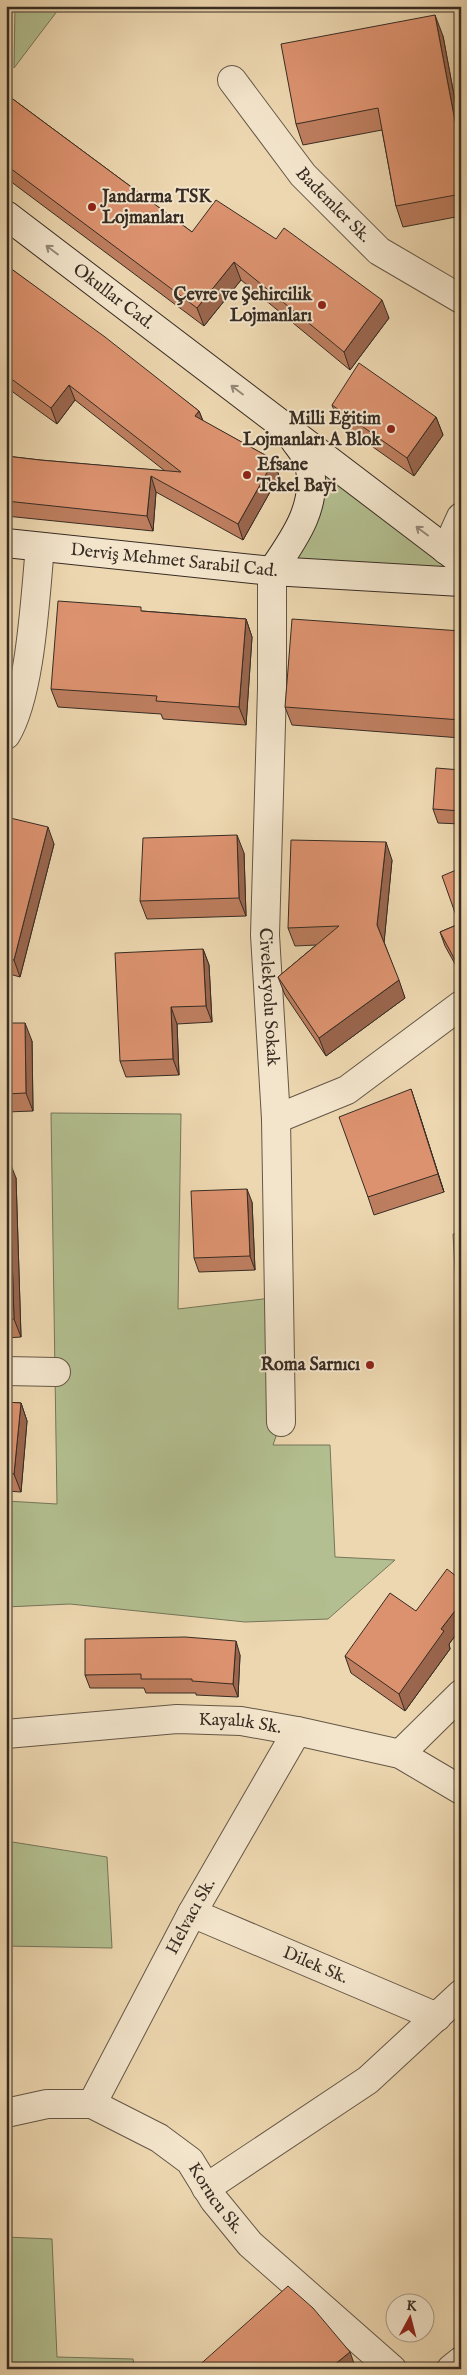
<svg xmlns="http://www.w3.org/2000/svg" width="467" height="2375" viewBox="0 0 467 2375" font-family="'IM FELL English',serif">
<style>
.green{fill:#b3bf90;stroke:#75765a}
.lines{fill:none;stroke-linecap:round;stroke-linejoin:round}
.minor-casing{stroke:#645746;stroke-width:30}
.secondary-casing{stroke:#372c23;stroke-width:30}
.minor{stroke:#f3e5cc;stroke-width:28}
.secondary{stroke:#f3e5cc;stroke-width:28}
.wall{fill:#bd7e5f;stroke:#372c23}
.shaded-wall{fill:#9a664e;stroke:#372c23}
.building{fill:#dc926f;stroke:#372c23}
.oneway{stroke:#958878}
.poi-dot{fill:#8f2418;stroke:#f3e5cc;stroke-width:2}
.labels{text-anchor:middle;dominant-baseline:central;stroke-width:4;stroke-linejoin:round;paint-order:stroke}
.poi-label{font-size:18px;font-weight:bold;fill:#372c23;stroke:#f3e5cc;text-anchor:end}
.street-label{font-size:18px;fill:#372c23;stroke:#f3e5cc}
</style>
<rect width="100%" height="100%" fill="#edd7b0"/>
<filter id="stains"><feTurbulence type="fractalNoise" baseFrequency=".004" numOctaves="4"/><feColorMatrix values="0 0 0 0 .2 0 0 0 0 .09 0 0 0 0 .02 0 0 0 .5 -.17"/></filter>
<radialGradient id="worn" r=".72"><stop offset=".6" stop-color="#630" stop-opacity="0"/><stop offset="1" stop-color="#630" stop-opacity=".3"/></radialGradient>
<!-- green -->
<g class="green">
<path d="M15,6H61L14,68Z"/>
<path d="M309,463L461,561V582L272,571Z"/>
<path d="M51,1113L181,1114L178,1309L280,1297L281,1422L273,1445H330L335,1557L395,1560L328,1619L245,1622L70,1604L6,1607V1501L57,1504Z"/>
<path d="M461,1233V1373L453,1234Z"/>
<path d="M6,1841L107,1857L112,1948L6,1946Z"/>
<path d="M6,2237L52,2239L57,2357L133,2359L135,2369H6Z"/>
</g>
<g class="lines">
<!-- minor casing -->
<g class="minor-casing">
<g id="minor">
<path id="s1" d="M232,80L303,175L379,251L461,299"/>
<path d="M446,550L461,517"/>
<path id="s2" d="M272,571V688L265,935L276,1119L281,1422"/>
<path d="M6,735C31,694 35,597 40,547"/>
<path d="M276,1119L347,1090L461,1005"/>
<path d="M6,1371L56,1372"/>
<path id="s3" d="M6,1734L177,1719L241,1721L297,1731L400,1754L461,1790"/>
<path d="M400,1754L461,1694"/>
<path id="s4" d="M192,1913L437,2017"/>
<path id="s5" d="M92,2104L192,1913L297,1731"/>
<path id="s6" d="M6,2113L47,2104H92L159,2138L190,2161L214,2200L250,2244L392,2369"/>
<path d="M206,2188L368,2080L461,1994"/>
<path d="M451,2369L461,2361"/>
</g>
</g>
<!-- secondary casing -->
<g class="secondary-casing">
<g id="secondary">
<path id="s7" d="M6,215L461,561"/>
<path id="s8" d="M6,543L272,571L461,582"/>
<path d="M272,571C294,539 319,505 309,464C307,455 298,446 293,438"/>
</g>
</g>
<!-- minor -->
<use href="#minor" class="minor"/>
<!-- secondary -->
<use href="#secondary" class="secondary"/>
</g>
<!-- wall -->
<g class="wall">
<path d="M443,36L461,133V216L403,227L396,206L382,130L303,145L296,124Z"/>
<path d="M6,94L192,232L389,318L350,370L241,280L204,326L6,178Z"/>
<path d="M6,265L199,411L203,421L274,460L279,476L243,540L156,492L153,531L6,516V456L40,460L165,471L75,400L57,424L6,387Z"/>
<path d="M332,405L436,417L443,435L414,476L339,423Z"/>
<path d="M142,611L246,619L252,637L246,725L163,719L161,714L58,707L51,689Z"/>
<path d="M461,631V738L292,725L285,707Z"/>
<path d="M461,770V824L438,823L433,809Z"/>
<path d="M6,817L54,844L20,977L6,973Z"/>
<path d="M244,853L246,916L147,919L140,901Z"/>
<path d="M392,860L384,942L405,998L326,1056L285,995L278,977L316,945L295,946L288,928Z"/>
<path d="M461,868V973H460L445,946L440,932L459,924Z"/>
<path d="M203,949L209,965L212,1022L177,1024L179,1075L126,1077L120,1061Z"/>
<path d="M6,1023L32,1041L33,1111L6,1112Z"/>
<path d="M417,1107L444,1192L374,1215L368,1197Z"/>
<path d="M6,1160L16,1178L21,1337L6,1338Z"/>
<path d="M252,1202L255,1270L199,1272L194,1258Z"/>
<path d="M6,1402L21,1403L27,1421L21,1492L6,1491Z"/>
<path d="M461,1580V1628L449,1644L450,1649L405,1711L351,1673L345,1656L416,1611Z"/>
<path d="M240,1655L238,1697L196,1695V1693H146L144,1688H90L85,1675Z"/>
</g>
<!-- shaded-wall -->
<g class="shaded-wall">
<path d="M435,15L443,36L461,133V153Z"/>
<path d="M234,262L241,280L204,326L197,308Z"/>
<path d="M382,300L389,318L350,370L344,352Z"/>
<path d="M69,385L75,400L57,424L51,408Z"/>
<path d="M199,411L205,426L195,416Z"/>
<path d="M436,417L443,435L414,476L407,458Z"/>
<path d="M274,460L279,476L243,540L238,524Z"/>
<path d="M151,476L156,492L153,531L147,516Z"/>
<path d="M246,619L252,637L246,725L239,707Z"/>
<path d="M48,827L54,844L20,977L14,960Z"/>
<path d="M237,835L244,853L246,916L239,898Z"/>
<path d="M386,842L392,860L384,943L377,925Z"/>
<path d="M203,949L209,965L212,1022L206,1006Z"/>
<path d="M399,980L405,998L326,1056L319,1038Z"/>
<path d="M171,1007L177,1024L179,1075L173,1059Z"/>
<path d="M25,1023L32,1041L33,1111L26,1093Z"/>
<path d="M411,1089L417,1107L444,1192L438,1174Z"/>
<path d="M9,1160L16,1178L21,1337L14,1319Z"/>
<path d="M247,1189L252,1202L255,1270L250,1256Z"/>
<path d="M21,1403L27,1421L21,1492L14,1474Z"/>
<path d="M461,1603V1628L449,1644L450,1649L405,1711L399,1694L441,1629Z"/>
<path d="M236,1641L240,1655L238,1697L233,1684Z"/>
<path d="M350,2352L356,2369H329Z"/>
</g>
<!-- building -->
<g class="building">
<path d="M435,15L461,153V194L396,206L378,108L296,124L281,44Z"/>
<path d="M6,94L192,232L216,200L276,239L284,228L382,300L344,352L234,262L197,308L6,165Z"/>
<path d="M6,265L105,337L199,411L195,416L274,460L238,524L151,476L147,516L6,501V456L40,460L181,472L69,385L51,408L6,375Z"/>
<path d="M359,363L436,417L407,458L332,405Z"/>
<path d="M58,601L141,607V611L246,619L239,707L156,701L157,696L51,689Z"/>
<path d="M292,619L461,631V720L285,707Z"/>
<path d="M436,768L461,770V811L433,809Z"/>
<path d="M6,817L48,827L14,960L6,959Z"/>
<path d="M237,835L239,898L140,901L143,838Z"/>
<path d="M291,840L386,842L377,925L399,980L319,1038L278,977L339,926L288,928Z"/>
<path d="M461,868V958L455,960L440,932L459,924L442,876Z"/>
<path d="M203,949L206,1006L171,1007L173,1059L120,1061L115,953Z"/>
<path d="M6,1023H25L26,1093L6,1094Z"/>
<path d="M411,1089L438,1174L368,1197L339,1117Z"/>
<path d="M6,1160H9L14,1319H6Z"/>
<path d="M247,1189L250,1256L194,1258L191,1191Z"/>
<path d="M6,1402L21,1403L14,1474L6,1473Z"/>
<path d="M447,1569L461,1580V1603L441,1629L444,1631L399,1694L345,1656L390,1593L416,1611Z"/>
<path d="M185,1637L236,1641L233,1684L192,1681V1679H141V1674L85,1675V1639Z"/>
<path d="M288,2286L313,2308L350,2352L329,2369H195Z"/>
<path d="M461,2363V2369H451Z"/>
</g>
<!-- one-way arrows -->
<defs><path id="oneway-shaft" d="M-6 0H5M1.5-3L5.5 0L1.5 3" fill="none" stroke-width="1.6" stroke-linecap="round" stroke-linejoin="round" transform="scale(1.25)"/></defs>
<g class="oneway">
<use href="#oneway-shaft" transform="translate(52 250) rotate(-143)"/>
<use href="#oneway-shaft" transform="translate(237 390) rotate(-143)"/>
<use href="#oneway-shaft" transform="translate(422 531) rotate(-143)"/>
</g>
<!-- markers -->
<g class="poi-dot">
<circle cx="92" cy="207" r="5"/>
<circle cx="322" cy="305" r="5"/>
<circle cx="391" cy="429" r="5"/>
<circle cx="247" cy="475" r="5"/>
<circle cx="370" cy="1365" r="5"/>
</g>
<g class="labels">
<!-- poi labels -->
<g class="poi-label">
<text x="102" y="197" text-anchor="start">Jandarma TSK<tspan x="102" dy="21">Lojmanları</tspan></text>
<text x="312" y="295">Çevre ve Şehircilik<tspan x="312" dy="21">Lojmanları</tspan></text>
<text x="381" y="419">Milli Eğitim<tspan x="381" dy="21">Lojmanları A Blok</tspan></text>
<text x="257" y="465" text-anchor="start">Efsane<tspan x="257" dy="21">Tekel Bayi</tspan></text>
<text x="360" y="1365">Roma Sarnıcı</text>
</g>
<!-- street labels -->
<g class="street-label">
<text stroke="none"><textPath href="#s1" startOffset="161">Bademler Sk.</textPath></text>
<text stroke="none"><textPath href="#s7" startOffset="135">Okullar Cad.</textPath></text>
<text stroke="none"><textPath href="#s8" startOffset="169">Derviş Mehmet Sarabil Cad.</textPath></text>
<text stroke="none"><textPath href="#s2" startOffset="426">Civelekyolu Sokak</textPath></text>
<text stroke="none"><textPath href="#s3" startOffset="235">Kayalık Sk.</textPath></text>
<text stroke="none"><textPath href="#s5" startOffset="212">Helvacı Sk.</textPath></text>
<text stroke="none"><textPath href="#s4" startOffset="134">Dilek Sk.</textPath></text>
<text stroke="none"><textPath href="#s6" startOffset="246">Korucu Sk.</textPath></text>
</g>
</g>
<!-- margin -->
<rect width="467" height="2375" fill="none" stroke="#edd7b0" stroke-width="25"/>
<rect x="8" y="8" width="452" height="2360" fill="none" stroke="#372c23" stroke-width="2.5"/>
<rect x="12" y="12" width="442" height="2350" fill="none" stroke="#372c23"/>
<!-- north arrow -->
<g transform="translate(410 2318) rotate(7)"><circle r="24" fill="#f3e5cc" stroke="#a89b88"/>
<path d="M0-4L9 19L0 12L-9 19Z" fill="#8f2418"/>
<text y="-8" font-size="14" font-weight="bold" text-anchor="middle" fill="#372c23">K</text>
</g>
<rect width="100%" height="100%" filter="url(#stains)"/>
<rect width="100%" height="100%" fill="url(#worn)"/>
</svg>
